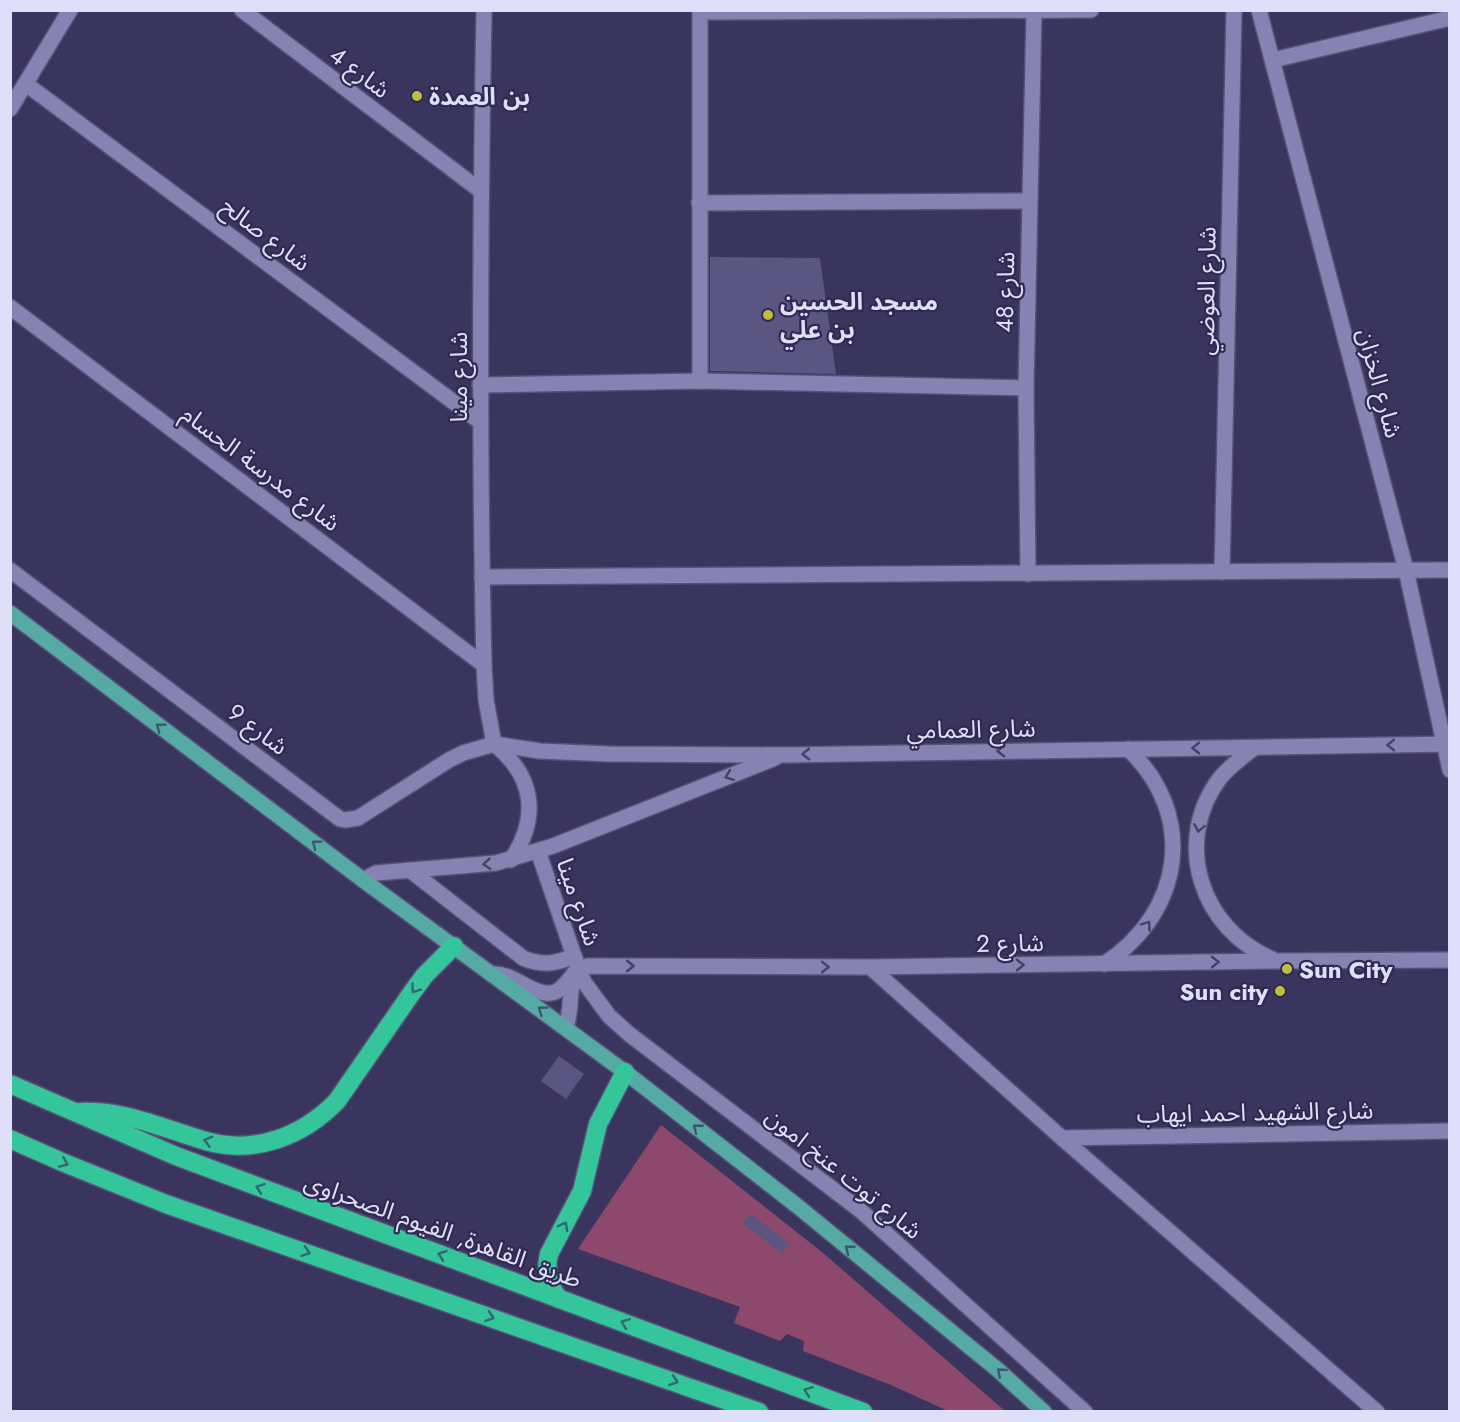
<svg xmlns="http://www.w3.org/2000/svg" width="1460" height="1422" viewBox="0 0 1460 1422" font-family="Jost,'Noto Sans Arabic',sans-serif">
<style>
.green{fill:#8c496c}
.building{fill:#5a5581}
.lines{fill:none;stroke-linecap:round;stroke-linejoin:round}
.minor-casing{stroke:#575275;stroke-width:18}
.major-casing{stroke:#575275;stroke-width:18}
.highway-casing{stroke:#575275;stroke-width:21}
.minor{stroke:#8682b1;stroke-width:15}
.major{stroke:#55aaa4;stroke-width:15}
.highway{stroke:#35c59b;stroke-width:18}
.oneway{stroke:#3d576f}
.oneway2{stroke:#46406a}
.oneway3{stroke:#326870}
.poi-dot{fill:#bfbe41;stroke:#302a53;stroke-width:2}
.labels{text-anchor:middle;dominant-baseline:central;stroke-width:4.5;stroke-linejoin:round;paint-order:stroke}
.street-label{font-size:24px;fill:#e0dff9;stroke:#302a53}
.poi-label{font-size:24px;font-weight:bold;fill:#e0dff9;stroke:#302a53;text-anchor:start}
</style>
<rect width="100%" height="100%" fill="#3a355e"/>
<!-- green -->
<path class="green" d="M661,1125L822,1252L1005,1411H948L891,1385L803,1351L804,1341L787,1334L780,1341L734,1323L740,1307L578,1249Z"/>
<!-- building -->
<g class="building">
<path d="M710,257L820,258L836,374L710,371Z"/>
<path d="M559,1056L584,1074L566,1099L541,1081Z"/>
<path d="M751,1214L789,1244L782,1253L743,1224Z"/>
</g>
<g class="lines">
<!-- minor casing -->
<g class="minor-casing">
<g id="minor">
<path d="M242,10L481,191"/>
<path d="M484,10C480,229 479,447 484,665L486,700L494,744"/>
<path d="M700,10V381"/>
<path d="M1259,10L1406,570L1450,770"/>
<path d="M700,12L1091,10"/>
<path d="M1273,60L1450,18"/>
<path d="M26,84L479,421"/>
<path d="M10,109L70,10"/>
<path d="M699,203L1029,201"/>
<path d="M10,307L484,665"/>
<path d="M480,385L700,381L1026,388"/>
<path d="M10,570L340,819L345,820L358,818L449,760L463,753L494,744L540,751L609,754L784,755L1450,744"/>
<path d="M1222,572L1234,10"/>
<path d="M1028,574L1026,388L1034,12"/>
<path d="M482,577L1450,570"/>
<path d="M494,744C534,776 540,817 511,860"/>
<path d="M1254,748C1242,757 1230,766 1220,778C1172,842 1201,929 1272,959"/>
<path d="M538,851L574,956L584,982L609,1016L629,1034L860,1210L1085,1412"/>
<path d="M411,871L523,958C542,966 555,964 574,956"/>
<path d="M363,880L376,873L496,863L553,846L775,758"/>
<path d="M1104,964C1183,913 1198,815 1128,749"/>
<path d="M870,967L1062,1138L1377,1412"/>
<path d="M493,974C516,973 535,999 555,992C568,987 570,971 588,966L870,967L1277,961L1450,960"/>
<path d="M566,1027C572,1010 569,991 574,973"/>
<path d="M1062,1138L1450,1131"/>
</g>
</g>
<!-- major casing -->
<g class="major-casing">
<path id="major" d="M10,613L363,880L625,1072L796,1205L998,1370L1044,1412"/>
</g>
<!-- highway casing -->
<g class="highway-casing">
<g id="highway">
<path d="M10,1084L176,1156L863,1412"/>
<path d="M80,1112C125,1110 164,1129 206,1141C255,1155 303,1136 337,1101L413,991L425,975L454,946"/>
<path d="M10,1139L62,1162L166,1204L759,1412"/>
<path d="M559,1299C548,1285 545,1270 549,1254L582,1191L598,1124L625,1072"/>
</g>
</g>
<!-- minor -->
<use href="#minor" class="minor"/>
<!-- major -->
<use href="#major" class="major"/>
<!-- highway -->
<use href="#highway" class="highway"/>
</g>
<!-- one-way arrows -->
<defs><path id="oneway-chevron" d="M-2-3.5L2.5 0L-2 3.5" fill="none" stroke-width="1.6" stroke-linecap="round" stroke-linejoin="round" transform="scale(1.5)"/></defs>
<g class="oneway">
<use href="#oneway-chevron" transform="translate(160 727) rotate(-143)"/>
<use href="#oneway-chevron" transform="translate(316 844) rotate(-143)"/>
<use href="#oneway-chevron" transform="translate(542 1010) rotate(-144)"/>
<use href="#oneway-chevron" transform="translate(697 1128) rotate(-142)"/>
<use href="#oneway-chevron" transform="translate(849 1249) rotate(-141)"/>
<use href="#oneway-chevron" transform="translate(1001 1372) rotate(-139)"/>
</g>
<g class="oneway2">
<use href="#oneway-chevron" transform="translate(1391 745) rotate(179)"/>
<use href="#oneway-chevron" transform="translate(1196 748) rotate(179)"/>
<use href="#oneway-chevron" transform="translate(1001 751) rotate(179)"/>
<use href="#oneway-chevron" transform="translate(806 754) rotate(179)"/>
<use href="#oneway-chevron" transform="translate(729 776) rotate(159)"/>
<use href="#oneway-chevron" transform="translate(1199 828) rotate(100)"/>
<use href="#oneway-chevron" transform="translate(487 864) rotate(175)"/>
<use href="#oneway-chevron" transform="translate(1147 925) rotate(-54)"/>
<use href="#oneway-chevron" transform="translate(1215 962) rotate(-1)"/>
<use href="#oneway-chevron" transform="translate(1020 965) rotate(-1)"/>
<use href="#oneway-chevron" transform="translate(630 966)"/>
<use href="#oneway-chevron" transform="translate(825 967)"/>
</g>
<g class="oneway3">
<use href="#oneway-chevron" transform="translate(415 989) rotate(126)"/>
<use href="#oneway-chevron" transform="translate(208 1141) rotate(-165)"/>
<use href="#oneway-chevron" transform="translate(64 1163) rotate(23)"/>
<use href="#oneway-chevron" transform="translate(260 1188) rotate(-160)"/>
<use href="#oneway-chevron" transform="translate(564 1226) rotate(-62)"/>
<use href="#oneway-chevron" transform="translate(306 1252) rotate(19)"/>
<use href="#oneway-chevron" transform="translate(442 1255) rotate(-160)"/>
<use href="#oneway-chevron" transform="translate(490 1317) rotate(19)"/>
<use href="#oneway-chevron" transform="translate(625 1323) rotate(-160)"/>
<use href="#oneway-chevron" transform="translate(674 1381) rotate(19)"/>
<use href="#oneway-chevron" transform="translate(808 1391) rotate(-160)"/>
</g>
<!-- markers -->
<g class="poi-dot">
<circle cx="417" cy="96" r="6"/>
<circle cx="768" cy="315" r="6"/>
<circle cx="1287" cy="969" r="6"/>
<circle cx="1280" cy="991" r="6"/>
</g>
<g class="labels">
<!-- street labels -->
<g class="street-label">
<text transform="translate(360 72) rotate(37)">شارع 4</text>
<text transform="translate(266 234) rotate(37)">شارع صالح</text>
<text transform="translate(1206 291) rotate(-89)">شارع العوضي</text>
<text transform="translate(1005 292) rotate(-89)">شارع 48</text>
<text transform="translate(458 377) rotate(-90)">شارع مينا</text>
<text transform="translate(1380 383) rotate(75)">شارع الخزان</text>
<text transform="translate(261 468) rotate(37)">شارع مدرسة الحسام</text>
<text transform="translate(258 729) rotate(37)">شارع 9</text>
<text transform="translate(971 729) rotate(-1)">شارع العمامي</text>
<text transform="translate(579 902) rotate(71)">شارع مينا</text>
<text transform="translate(1010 943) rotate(-1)">شارع 2</text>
<text transform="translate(1255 1112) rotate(-1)">شارع الشهيد احمد ايهاب</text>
<text transform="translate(844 1173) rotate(39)">شارع توت عنخ امون</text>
<text transform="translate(443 1230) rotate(20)">طريق القاهرة, الفيوم الصحراوى</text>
</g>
<!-- poi labels -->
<g class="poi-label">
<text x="429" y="96">بن العمدة</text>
<text x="780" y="301">مسجد الحسين<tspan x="780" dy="28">بن علي</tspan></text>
<text x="1299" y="969">Sun City</text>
<text x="1268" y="991" text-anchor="end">Sun city</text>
</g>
</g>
<!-- border -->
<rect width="1460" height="1422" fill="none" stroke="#e0dff9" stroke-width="24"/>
</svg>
